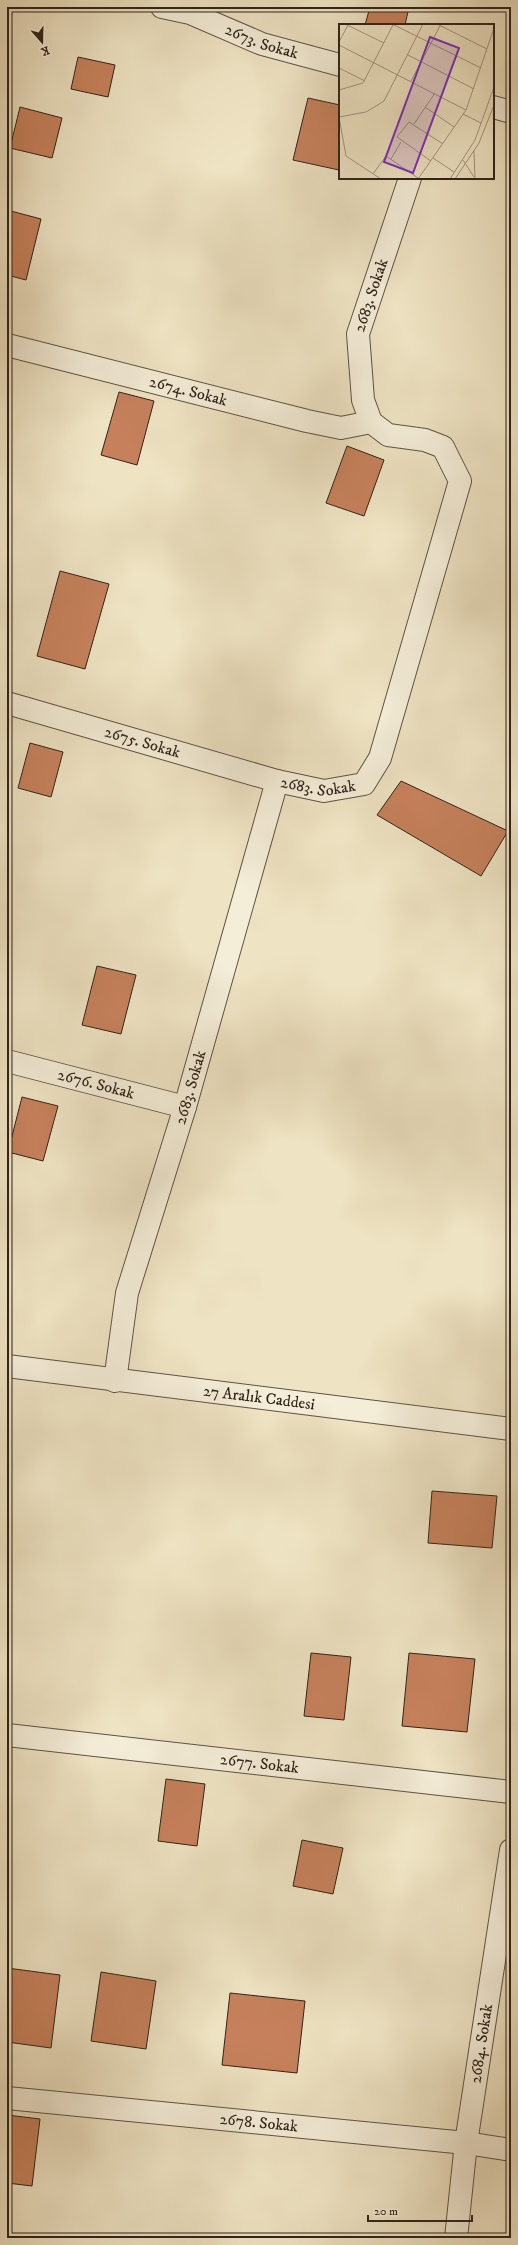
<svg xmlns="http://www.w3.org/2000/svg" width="518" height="2245" viewBox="0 0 518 2245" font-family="'IM FELL DW Pica',serif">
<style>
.building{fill:#c6815c;stroke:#2f2319}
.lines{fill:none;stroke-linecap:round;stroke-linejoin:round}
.minor-casing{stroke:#5f5344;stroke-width:24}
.minor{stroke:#f4edd8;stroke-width:22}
.labels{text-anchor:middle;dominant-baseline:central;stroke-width:3.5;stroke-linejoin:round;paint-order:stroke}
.street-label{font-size:16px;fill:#2f2319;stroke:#f4edd8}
.inset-road{fill:none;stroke:#a2967f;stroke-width:1}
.view{fill:#7b2cbf;fill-opacity:0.15;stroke:#7b2cbf;stroke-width:2}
.inset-edge{fill:none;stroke:#2f2319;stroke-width:2}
</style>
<rect width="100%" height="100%" fill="#eee3c3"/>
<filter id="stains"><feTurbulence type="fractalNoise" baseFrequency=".005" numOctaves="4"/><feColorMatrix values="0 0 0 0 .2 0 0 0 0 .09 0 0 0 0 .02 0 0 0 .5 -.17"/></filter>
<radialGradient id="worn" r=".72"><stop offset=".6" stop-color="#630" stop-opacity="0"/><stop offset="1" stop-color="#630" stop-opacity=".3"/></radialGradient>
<!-- building -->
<g class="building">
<path d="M370,7H409L405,25H365Z"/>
<path d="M78,57L115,65L108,97L71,89Z"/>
<path d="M308,98L340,105L339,170L293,160Z"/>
<path d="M20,107L62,118L52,158L10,148Z"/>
<path d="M7,210L41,219L26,280L7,275Z"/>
<path d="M119,392L154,401L137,465L101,455Z"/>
<path d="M347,446L384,460L364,516L326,503Z"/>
<path d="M60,571L109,584L85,669L37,656Z"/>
<path d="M30,743L63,752L51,797L18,788Z"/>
<path d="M401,781L508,831L481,876L377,815Z"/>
<path d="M97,966L136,975L121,1034L82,1025Z"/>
<path d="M22,1097L58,1106L43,1161L8,1152Z"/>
<path d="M432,1491L497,1496L492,1548L428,1543Z"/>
<path d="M311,1653L351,1657L344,1720L304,1716Z"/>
<path d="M409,1653L475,1659L467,1732L402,1726Z"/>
<path d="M166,1779L205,1784L197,1846L158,1841Z"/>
<path d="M302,1840L343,1848L333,1894L293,1886Z"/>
<path d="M7,1968L60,1975L51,2048L7,2042Z"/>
<path d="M101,1972L156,1981L146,2049L91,2041Z"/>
<path d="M230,1993L305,2001L297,2073L222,2065Z"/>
<path d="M7,2115L40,2119L32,2186L7,2183Z"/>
</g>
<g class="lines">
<!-- minor casing -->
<g class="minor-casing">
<g id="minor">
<path id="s1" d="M162,7L190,13L262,44L340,65"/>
<path d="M493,107L511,112"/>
<path id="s2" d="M7,345L307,421L341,428L371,422"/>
<path id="s3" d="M7,703L277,781L324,791L364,784L380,758L460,481L443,447L425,440L388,435L371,422L363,400L358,334L410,178"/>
<path id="s4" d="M7,1061L185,1107"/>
<path id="s5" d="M7,1366L511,1429"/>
<path id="s6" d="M115,1381L127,1293L185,1107L277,781"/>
<path id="s7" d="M7,1735L511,1792"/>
<path id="s8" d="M7,2098L466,2143L511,2150"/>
<path id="s9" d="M456,2238L466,2143L511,1850"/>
</g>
</g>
<!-- minor -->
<use href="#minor" class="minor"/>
</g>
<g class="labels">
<!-- street labels -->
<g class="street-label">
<text stroke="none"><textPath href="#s1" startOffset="106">2673. Sokak</textPath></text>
<text stroke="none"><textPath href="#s3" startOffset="935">2683. Sokak</textPath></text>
<text stroke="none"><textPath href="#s2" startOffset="187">2674. Sokak</textPath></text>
<text stroke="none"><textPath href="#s3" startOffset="141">2675. Sokak</textPath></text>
<text stroke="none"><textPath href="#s3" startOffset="323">2683. Sokak</textPath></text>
<text stroke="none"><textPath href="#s4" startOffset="92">2676. Sokak</textPath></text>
<text stroke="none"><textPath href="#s6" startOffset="304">2683. Sokak</textPath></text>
<text stroke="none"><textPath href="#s5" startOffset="254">27 Aralık Caddesi</textPath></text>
<text stroke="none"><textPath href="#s7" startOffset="254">2677. Sokak</textPath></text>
<text stroke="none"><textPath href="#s9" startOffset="196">2684. Sokak</textPath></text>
<text stroke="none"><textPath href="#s8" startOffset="253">2678. Sokak</textPath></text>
</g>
</g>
<!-- overview -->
<g transform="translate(339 24)">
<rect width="155" height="155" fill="#eee3c3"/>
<path class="inset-road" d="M6,0L45,19M53,0L142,44M98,0L148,25M0,18L9,1M0,21L127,86M69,31L135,65M0,44L26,57M72,57L101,2M0,66L24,59L54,1M86,83L115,103M124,90L142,99M0,93L27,88L45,77L84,0M0,93L7,132L42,155M75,100L96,69M135,127L136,155M94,134L115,148M52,135L62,118M124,136L135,153M92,137L58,113L70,98L104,120M34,150L47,132L79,154M79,155L127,86L155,4M111,155L136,116L155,63M116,155L140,119L155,81"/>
<path class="view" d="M91,13L120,24L74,149L45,138Z"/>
<rect width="155" height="155" class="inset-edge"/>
</g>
<!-- margin -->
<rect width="518" height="2245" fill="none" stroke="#eee3c3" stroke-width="24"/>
<rect x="8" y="8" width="502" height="2229" fill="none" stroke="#2f2319" stroke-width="2"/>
<rect x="12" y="12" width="494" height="2221" fill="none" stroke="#2f2319"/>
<!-- north arrow -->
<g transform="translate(42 42) rotate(160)" stroke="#f4edd8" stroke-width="3" paint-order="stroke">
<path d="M0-3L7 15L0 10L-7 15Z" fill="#2f2319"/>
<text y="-6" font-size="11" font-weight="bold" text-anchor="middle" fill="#2f2319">K</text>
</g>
<!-- scale -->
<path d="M368 2215v6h104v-6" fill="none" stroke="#2f2319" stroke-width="2"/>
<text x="374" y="2215" font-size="12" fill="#2f2319" stroke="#f4edd8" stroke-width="3" paint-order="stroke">20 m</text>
<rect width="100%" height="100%" filter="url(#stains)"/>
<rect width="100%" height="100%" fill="url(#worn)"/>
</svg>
